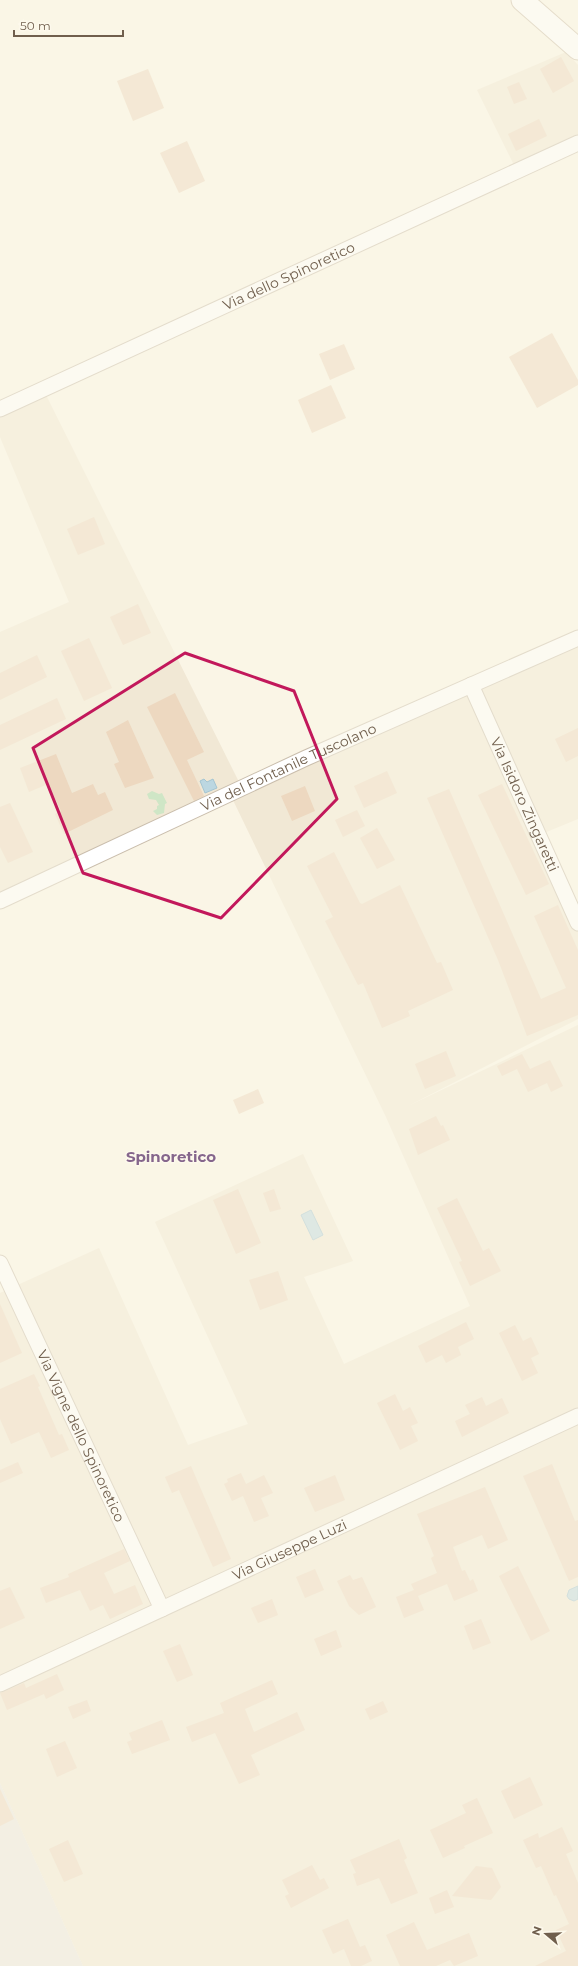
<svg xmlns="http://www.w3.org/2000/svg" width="578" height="1966" viewBox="0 0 578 1966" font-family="Montserrat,sans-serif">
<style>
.residential{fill:#f1e8d5}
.industrial{fill:#eae6df}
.green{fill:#cfe6c6}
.water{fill:#bcd7e1;stroke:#a4c5d2}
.building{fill:#edd8c0}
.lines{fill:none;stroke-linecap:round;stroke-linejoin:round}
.street-casing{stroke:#cabead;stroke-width:17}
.secondary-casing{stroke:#cdbfab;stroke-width:23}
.street{stroke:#fff;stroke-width:15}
.secondary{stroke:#fff;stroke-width:21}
.marked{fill:none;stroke:#c2185b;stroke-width:3;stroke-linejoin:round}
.labels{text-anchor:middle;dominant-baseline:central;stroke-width:3;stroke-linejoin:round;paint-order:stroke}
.street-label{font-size:14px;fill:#705f4d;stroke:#fdf9ec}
.neighbourhood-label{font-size:15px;font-weight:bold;fill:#85668c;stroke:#fdf9ec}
</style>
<rect width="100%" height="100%" fill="#faf5e6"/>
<!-- residential -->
<g class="residential">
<path d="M566,52L578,65V135L514,165L477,90Z"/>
<path d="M43,389L242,788L578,638V819L539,835L578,923V1019L408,1106L578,1025V1966H83L0,1783V1293L99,1248L188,1445L248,1424L155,1222L303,1154L353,1261L304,1277L344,1364L470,1306L386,1117L230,794L0,901V632L69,602L0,437V409Z"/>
</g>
<!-- industrial -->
<path class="industrial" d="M0,1783L83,1966H0Z"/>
<!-- green -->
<path class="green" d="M152,791L159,794L162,793L167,803L165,804L164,813L157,815L153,811L157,809V806L159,805L156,800L149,799L147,794Z"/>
<!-- water -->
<g class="water">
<path d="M204,779L207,782L213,779L217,788L205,793L200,781Z"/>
<path d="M311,1210L323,1235L313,1240L301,1215Z"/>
<path d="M578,1586V1599L574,1601L569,1599L567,1596L569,1590Z"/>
</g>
<!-- building -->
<g class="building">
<path d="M561,57L574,81L553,93L540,69Z"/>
<path d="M148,69L164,108L133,121L117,81Z"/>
<path d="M519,82L527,99L514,104L507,87Z"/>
<path d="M539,119L547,136L516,151L508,134Z"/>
<path d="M187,141L205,181L179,193L160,153Z"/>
<path d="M552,333L578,380V385L537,408L509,357Z"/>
<path d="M344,344L355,369L330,380L319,354Z"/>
<path d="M331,385L346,418L312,433L298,400Z"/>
<path d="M94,517L105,544L78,555L67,529Z"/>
<path d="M138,604L151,633L123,645L110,617Z"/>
<path d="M89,638L112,688L84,701L61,651Z"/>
<path d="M37,655L47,677L0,700V673Z"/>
<path d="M175,693L204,752L187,760L204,796L194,801L147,707Z"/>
<path d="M57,698L66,719L0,750V725Z"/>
<path d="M128,720L154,778L125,788L114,764L119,762L106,732Z"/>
<path d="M578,728V756L566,762L555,739Z"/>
<path d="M56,754L72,793L93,784L98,795L105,792L113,810L64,834L55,814L61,811L48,784L29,792L20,768Z"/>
<path d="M387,771L397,793L364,808L354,786Z"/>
<path d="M502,784L549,884L526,895L478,795Z"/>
<path d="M305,786L315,811L292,821L281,796Z"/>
<path d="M449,789L541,999L566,988L534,916L558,905L578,950V1015L527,1036L498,960L427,798Z"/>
<path d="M10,803L33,852L8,863L0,847V807Z"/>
<path d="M357,810L365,826L343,837L335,820Z"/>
<path d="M377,828L395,860L377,869L360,838Z"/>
<path d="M334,852L360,903L362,904L400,885L437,963L441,962L453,990L408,1011L410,1016L382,1028L363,983L358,985L325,921L333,917L307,866Z"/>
<path d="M446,1051L456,1076L425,1089L415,1064Z"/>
<path d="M522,1054L530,1069L550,1060L563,1086L551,1092L547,1083L528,1092L517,1069L502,1076L497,1066Z"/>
<path d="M258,1089L264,1103L239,1114L233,1100Z"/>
<path d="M436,1116L441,1126L443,1125L450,1140L418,1155L409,1129Z"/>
<path d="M238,1189L261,1243L236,1254L213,1200Z"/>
<path d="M274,1189L281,1209L270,1212L263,1193Z"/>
<path d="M457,1198L483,1251L489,1248L501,1271L470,1286L459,1262L462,1261L437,1208Z"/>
<path d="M278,1271L288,1300L260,1310L249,1280Z"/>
<path d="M0,1304L22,1353L0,1363Z"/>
<path d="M466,1322L474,1339L458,1347L461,1355L446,1363L442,1355L426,1363L418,1346Z"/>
<path d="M515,1325L523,1341L531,1337L539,1354L531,1358L538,1373L522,1381L499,1333Z"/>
<path d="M34,1374L40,1386L38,1387L59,1435L62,1434L69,1450L51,1458L39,1432L11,1444L0,1419V1389Z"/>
<path d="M395,1394L403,1411L410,1407L418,1423L411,1426L418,1441L400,1450L377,1403Z"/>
<path d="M482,1397L486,1406L502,1398L509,1413L462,1437L455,1421L470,1414L465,1405Z"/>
<path d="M18,1462L23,1473L0,1483V1470Z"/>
<path d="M552,1464L575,1521L578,1520V1577L569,1581L523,1476Z"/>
<path d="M191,1466L231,1559L213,1567L179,1490L172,1493L165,1477Z"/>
<path d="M241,1473L246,1484L264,1475L273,1493L261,1498L269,1516L254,1522L243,1496L232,1501L224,1484L228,1482L227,1479Z"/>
<path d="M335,1475L345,1500L315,1512L304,1488Z"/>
<path d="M485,1487L508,1540L488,1549L482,1535L453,1547L462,1571L465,1570L470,1581L473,1579L478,1591L454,1601L447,1584L418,1596L424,1610L404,1618L396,1597L414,1590L411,1584L437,1573L431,1558L434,1556L417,1514Z"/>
<path d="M124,1549L130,1561L104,1573L114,1594L135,1585L143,1604L110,1619L103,1605L90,1611L80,1590L46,1603L40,1588L69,1577L68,1574Z"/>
<path d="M518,1566L550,1631L531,1641L499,1576Z"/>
<path d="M315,1569L324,1590L305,1598L296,1577Z"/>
<path d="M350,1575L353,1580L362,1577L376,1607L359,1615L349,1606L337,1581Z"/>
<path d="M10,1587L25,1618L0,1629V1591Z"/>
<path d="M272,1599L278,1615L258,1623L251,1608Z"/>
<path d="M481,1619L491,1643L473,1650L464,1626Z"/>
<path d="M336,1630L342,1647L321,1656L314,1639Z"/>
<path d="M180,1644L193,1675L177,1682L163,1651Z"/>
<path d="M57,1674L64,1690L46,1699L44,1694L7,1710L0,1693L24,1683L26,1688Z"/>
<path d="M272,1680L278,1694L245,1709L254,1732L297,1712L305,1730L251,1755L260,1775L239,1784L215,1733L192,1742L186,1727L224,1713L220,1703Z"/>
<path d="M87,1700L91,1711L73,1719L68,1707Z"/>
<path d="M383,1701L388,1712L370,1720L365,1709Z"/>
<path d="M162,1720L170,1740L132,1754L127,1742L132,1740L129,1733Z"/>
<path d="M65,1741L77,1768L57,1777L46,1749Z"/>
<path d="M530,1777L543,1805L514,1819L501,1791Z"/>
<path d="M0,1789L14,1819L0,1826Z"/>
<path d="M477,1798L493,1833L464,1846L465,1848L443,1858L430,1830L466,1813L462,1805Z"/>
<path d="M562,1827L573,1851L566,1854L578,1883V1966H535L566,1951L556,1930L569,1924L556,1895L554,1896L541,1866L536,1868L523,1840L538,1833L539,1838Z"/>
<path d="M399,1839L407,1858L404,1860L418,1893L391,1904L379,1878L357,1886L353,1874L356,1873L350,1860Z"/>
<path d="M68,1840L83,1874L64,1882L49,1849Z"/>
<path d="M312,1865L320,1880L324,1878L329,1888L291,1908L285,1896L289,1894L282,1880Z"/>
<path d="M476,1866L492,1868L501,1887L491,1900L452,1896Z"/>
<path d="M447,1890L454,1907L435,1914L429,1898Z"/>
<path d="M348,1919L360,1947L365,1945L372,1961L361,1966H351L344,1949L333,1954L322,1930Z"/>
<path d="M414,1922L427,1950L469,1933L478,1956L454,1966L450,1960L436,1966H400L386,1935Z"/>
</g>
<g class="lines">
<!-- street casing -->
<g class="street-casing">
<g id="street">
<path id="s1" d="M0,409L578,143"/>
<path id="s2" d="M471,685L578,923"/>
<path id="s3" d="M0,901L306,758L578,638"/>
<path id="s4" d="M0,1263L162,1609"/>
<path id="s5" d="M0,1684L578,1416"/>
</g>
</g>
<!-- secondary casing -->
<g class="secondary-casing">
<path id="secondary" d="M522,0L578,49"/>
</g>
<!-- street -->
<use href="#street" class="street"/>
<!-- secondary -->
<use href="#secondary" class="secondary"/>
</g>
<!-- marked area -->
<path d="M0 0H578V1966H0ZM185,653L294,691L337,799L221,918L83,873L33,748Z" fill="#faf5e6" fill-opacity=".55" fill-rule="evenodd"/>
<path class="marked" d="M185,653L294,691L337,799L221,918L83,873L33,748Z"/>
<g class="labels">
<!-- street labels -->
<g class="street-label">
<text stroke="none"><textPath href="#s1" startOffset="318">Via dello Spinoretico</textPath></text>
<text stroke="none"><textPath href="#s3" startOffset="318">Via del Fontanile Tuscolano</textPath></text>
<text stroke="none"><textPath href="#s2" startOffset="131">Via Isidoro Zingaretti</textPath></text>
<text stroke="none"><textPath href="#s4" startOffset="191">Via Vigne dello Spinoretico</textPath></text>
<text stroke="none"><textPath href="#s5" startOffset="319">Via Giuseppe Luzi</textPath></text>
</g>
<!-- neighbourhood labels -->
<g class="neighbourhood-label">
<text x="171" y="1156">Spinoretico</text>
</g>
</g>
<!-- north arrow -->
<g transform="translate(546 1934) rotate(289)" stroke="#fdf9ec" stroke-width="3" paint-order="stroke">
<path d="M0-3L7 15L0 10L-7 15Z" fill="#705f4d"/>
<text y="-6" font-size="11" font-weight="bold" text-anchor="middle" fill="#705f4d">N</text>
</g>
<!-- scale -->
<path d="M14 30v6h109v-6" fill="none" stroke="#705f4d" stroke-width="2"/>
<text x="20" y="30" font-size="12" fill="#705f4d" stroke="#fdf9ec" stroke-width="3" paint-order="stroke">50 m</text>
</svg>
